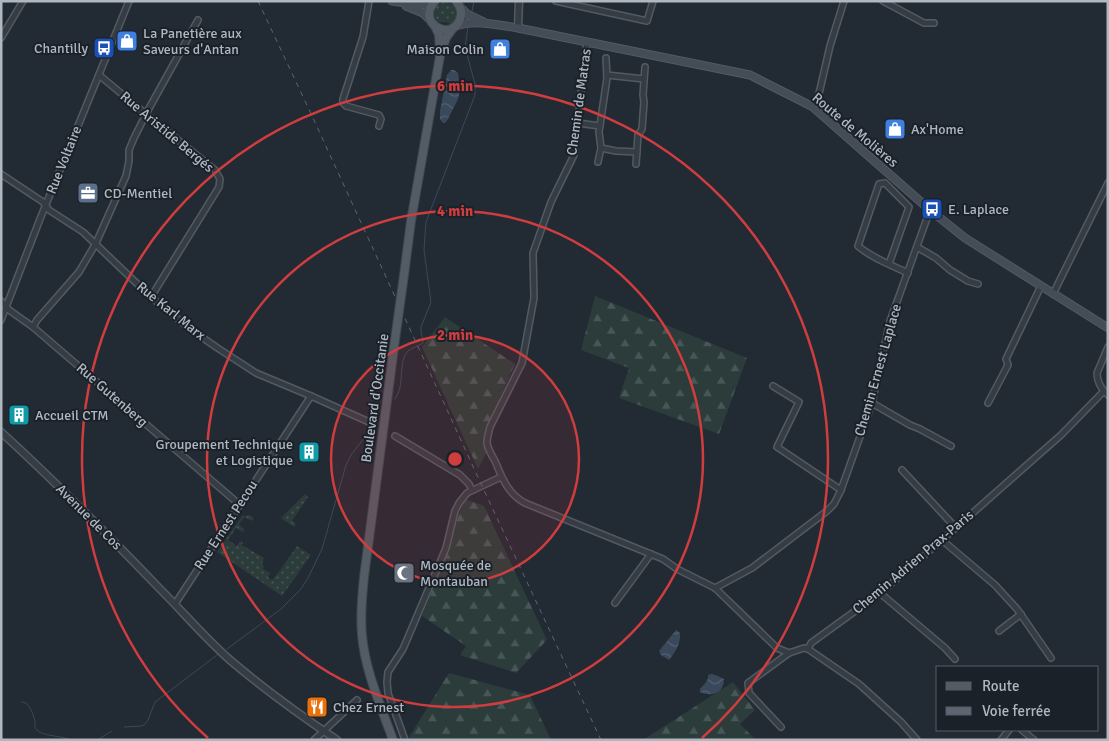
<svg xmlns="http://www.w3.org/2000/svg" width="1109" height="741" viewBox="0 0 1109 741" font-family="Signika,sans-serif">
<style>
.green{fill:url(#green-dots)}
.forest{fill:url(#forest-firs)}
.water{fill:url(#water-waves)}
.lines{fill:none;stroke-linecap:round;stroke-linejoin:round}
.stream{stroke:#39495b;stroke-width:1}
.minor-casing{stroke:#525a62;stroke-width:8}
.tertiary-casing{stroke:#525a62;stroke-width:9}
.secondary-casing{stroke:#525a62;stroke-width:9}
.primary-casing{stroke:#3e454e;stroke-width:10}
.minor{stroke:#353c44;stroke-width:5}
.tertiary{stroke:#353c44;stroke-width:6}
.secondary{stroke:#444c57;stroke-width:7}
.primary{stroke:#535b64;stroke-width:8}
.rail{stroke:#5c6570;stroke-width:1;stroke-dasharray:5 5;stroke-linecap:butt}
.primary-bridge-casing{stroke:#3e454e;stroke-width:10;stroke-linecap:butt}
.primary-bridge{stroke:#535b64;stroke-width:8}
.ring{fill:none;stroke:#d03d3f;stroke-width:2.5}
.labels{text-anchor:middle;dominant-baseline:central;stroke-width:4;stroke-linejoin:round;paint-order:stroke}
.poi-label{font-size:14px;fill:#afb7c1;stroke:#1b2129;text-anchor:start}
.street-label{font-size:14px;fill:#afb7c1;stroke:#1b2129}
.centre{fill:#d03d3f;stroke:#1b2129;stroke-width:2.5}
.ring-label{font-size:15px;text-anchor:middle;font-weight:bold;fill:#d03d3f;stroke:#1b2129;stroke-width:4;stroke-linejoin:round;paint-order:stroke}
</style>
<defs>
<pattern id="green-dots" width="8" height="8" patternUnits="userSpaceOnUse" patternTransform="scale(1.25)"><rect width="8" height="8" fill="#2b3c3b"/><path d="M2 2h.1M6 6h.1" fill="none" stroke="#475656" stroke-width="1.8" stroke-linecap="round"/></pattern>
<pattern id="forest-firs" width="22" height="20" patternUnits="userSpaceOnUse" patternTransform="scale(1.25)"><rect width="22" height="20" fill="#2b3c3b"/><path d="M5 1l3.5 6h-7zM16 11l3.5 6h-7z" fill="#475656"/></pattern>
<pattern id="water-waves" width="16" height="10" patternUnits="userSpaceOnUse" patternTransform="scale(1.25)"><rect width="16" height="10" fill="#39495b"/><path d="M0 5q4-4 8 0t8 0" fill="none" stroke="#536171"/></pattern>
</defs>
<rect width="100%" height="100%" fill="#222a33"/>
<!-- green -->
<g class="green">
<path d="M444,2L452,4C459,11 458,19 450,24C447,22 441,21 438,23L434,15L436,6Z"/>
<path d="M305,494L308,497L292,521L296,524L294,527L281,518Z"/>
<path d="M250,515L254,518L252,521L245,517L241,521L239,525L244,529L243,532L236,528L228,540L237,546L240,541L243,543L242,545L264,558L262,564L264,566L263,569L270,573L268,577L272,580L278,573L297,546L311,555L282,596L217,552L242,516Z"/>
</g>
<!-- forest -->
<g class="forest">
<path d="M595,296L747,358L719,434L619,398L629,368L581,350Z"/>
<path d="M445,317L515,364L484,434V442L487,452L478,469L422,347Z"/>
<path d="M465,499L484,506L547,640L516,673L460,655L466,646L422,616L447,554L458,517Z"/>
<path d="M449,673L530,695L551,740H410L409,737Z"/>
<path d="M733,682L755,710L740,724L756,740H643Z"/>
</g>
<!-- water -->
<g class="water">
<path d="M451,70H454L458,73L460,90L458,99L448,119L445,123H443L440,119V111L447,75Z"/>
<path d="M676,630L680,633C681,644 675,652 669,660L661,655L659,651Z"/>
<path d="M712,674L718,676L724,679C724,694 711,697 700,692V689C703,685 709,681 708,675Z"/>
</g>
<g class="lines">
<!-- stream -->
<g class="stream">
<path d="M472,11L474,1"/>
<path d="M395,399C406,385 397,362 408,351C412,348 418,346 423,343V340L421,332V327L431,302L424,250L426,222L475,95V84L465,47L468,27"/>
<path d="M227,649L281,609L301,589L308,578L322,549L346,465L351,455L374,425"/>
<path d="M22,702L26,703C31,708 33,714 35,721C35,724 34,726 36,729C42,737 61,735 71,740"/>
<path d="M124,727L142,726L145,724L148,720L155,702L217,655"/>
<path d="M97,740L112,731"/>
</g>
<!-- minor casing -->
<g class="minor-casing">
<g id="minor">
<path d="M369,1L363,37L343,99V103L346,106L379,115L381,119L379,126"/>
<path d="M556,1L647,21L653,1"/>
<path d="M883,1L924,23H934"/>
<path d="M1,38L23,1"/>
<path d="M587,42L574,155L551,202L533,253L534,298L522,363L490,427C489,432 487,437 487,443C488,449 492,456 495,461C502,478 508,494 525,503L663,559L677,569L715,588L777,648L789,653L804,648L808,649"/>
<path d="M99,75L146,114L215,170L220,179L219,187L151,297"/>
<path d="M607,75L644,79"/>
<path d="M813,107L818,98L830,46L844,1"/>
<path d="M578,123L600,126"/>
<path d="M601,148L616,151L637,152"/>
<path d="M598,162L601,148L599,132L607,78L606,58"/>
<path d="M636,164L638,135L642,129L644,102L643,95L645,67"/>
<path d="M1,174L43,202L49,210L83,232L151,297L190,329L219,349L256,373L311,396L369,422"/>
<path d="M917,247L936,258L950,270L968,281L978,284"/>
<path d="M889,264L909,207L885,183L879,184L858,246C872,258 891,265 908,273"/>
<path d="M1053,294L1108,183"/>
<path d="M1,301L9,310L33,327L240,505"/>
<path d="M1,320L40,219L129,1"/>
<path d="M33,327L37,320L79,272L96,243L126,176L129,161V150L134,138L147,112L198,20"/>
<path d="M1108,347L1097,373C1097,382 1101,389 1108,395"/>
<path d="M773,386L799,402L777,447L841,490"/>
<path d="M872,403L910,425L920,429L951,446"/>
<path d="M988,403L1008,365L1006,359L1041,286"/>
<path d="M395,436L460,475L469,484L472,490"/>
<path d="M902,470L956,528"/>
<path d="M942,540L995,585L1017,609L1051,658"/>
<path d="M715,588L752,568L827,511L834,504L841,490L872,403L890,321L930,210"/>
<path d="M880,593L945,648L955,659"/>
<path d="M615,603L651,554"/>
<path d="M175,604L311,396"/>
<path d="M999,631L1021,614"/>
<path d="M808,649L811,643L880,593L942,540L1061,435L1104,391"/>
<path d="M808,649L859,684L901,722L917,740"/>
<path d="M781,727L749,693L748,683L789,653"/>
<path d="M1022,730L1034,740"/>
<path d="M314,740L357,700"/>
<path d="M405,740L388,693L387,682L388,672L403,649L446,548L455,511L459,503L467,493L501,477"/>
<path d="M1001,740L1009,730"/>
</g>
</g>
<!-- tertiary casing -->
<g class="tertiary-casing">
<g id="tertiary">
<path d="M518,28L519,1"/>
<path d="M1,432C56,482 109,536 161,590C184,613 205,638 230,660C264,689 300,715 337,740"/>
</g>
</g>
<!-- secondary casing -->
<g class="secondary-casing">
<g id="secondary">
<path d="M392,1L421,5L433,3"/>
<path d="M406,6L423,13L430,20"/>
<path d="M460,7L467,14L484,22"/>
<path d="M456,26C474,19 499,25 518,28L750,75L813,107L930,210L965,238L1108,328"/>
</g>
</g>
<!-- primary casing -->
<g class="primary-casing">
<g id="primary">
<path d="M435,1C415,23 452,43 460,19C463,12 460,6 456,1"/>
<path d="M435,26L439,35L440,52"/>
<path d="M404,275L411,221L440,56L446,38L453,28"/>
<path d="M393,740C381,706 365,671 362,635C360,615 362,596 364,577L394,347"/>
</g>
</g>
<!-- minor -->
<use href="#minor" class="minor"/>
<!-- tertiary -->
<use href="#tertiary" class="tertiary"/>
<!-- secondary -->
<use href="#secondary" class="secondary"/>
<!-- primary -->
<use href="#primary" class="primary"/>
<!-- rail -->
<path class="rail" d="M258,1L313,118L482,486L601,740"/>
<!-- primary-bridge casing -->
<g class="primary-bridge-casing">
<path id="primary-bridge" d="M394,347L404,275"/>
</g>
<!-- primary-bridge -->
<use href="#primary-bridge" class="primary-bridge"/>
</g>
<!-- distance rings -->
<circle cx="455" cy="459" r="124" fill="#d03d3f" fill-opacity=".12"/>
<g class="ring">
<circle cx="455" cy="459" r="124"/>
<circle cx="455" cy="459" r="248"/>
<path d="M208 738A373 373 0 1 1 702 738"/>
</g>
<!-- icons -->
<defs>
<g id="shop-square" transform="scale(1.125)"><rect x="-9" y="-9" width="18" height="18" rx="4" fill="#3f7fe0" stroke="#1b2129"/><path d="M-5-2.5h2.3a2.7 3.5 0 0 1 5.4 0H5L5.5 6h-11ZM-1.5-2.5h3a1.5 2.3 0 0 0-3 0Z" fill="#fff"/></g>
<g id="bus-square" transform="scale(1.125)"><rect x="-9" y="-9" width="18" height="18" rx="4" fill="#1a4fb4" stroke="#1b2129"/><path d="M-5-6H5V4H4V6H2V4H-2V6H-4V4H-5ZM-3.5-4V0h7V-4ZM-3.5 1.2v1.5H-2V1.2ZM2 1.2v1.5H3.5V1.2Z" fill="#fff"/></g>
<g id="office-square" transform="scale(1.125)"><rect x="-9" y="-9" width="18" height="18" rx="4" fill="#5c6f8a" stroke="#1b2129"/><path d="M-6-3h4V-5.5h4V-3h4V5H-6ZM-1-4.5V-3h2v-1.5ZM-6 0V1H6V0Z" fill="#fff"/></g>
<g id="building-square" transform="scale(1.125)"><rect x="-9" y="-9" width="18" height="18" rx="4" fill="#0f9aa8" stroke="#1b2129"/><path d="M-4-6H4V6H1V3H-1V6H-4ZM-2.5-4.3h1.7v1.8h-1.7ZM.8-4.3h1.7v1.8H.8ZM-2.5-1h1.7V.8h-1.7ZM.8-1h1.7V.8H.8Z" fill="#fff"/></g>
<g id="mosque-square" transform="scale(1.125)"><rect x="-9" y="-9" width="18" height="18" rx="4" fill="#6b7280" stroke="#1b2129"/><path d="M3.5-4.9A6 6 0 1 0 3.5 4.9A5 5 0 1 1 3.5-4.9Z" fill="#fff"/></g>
<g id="restaurant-square" transform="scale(1.125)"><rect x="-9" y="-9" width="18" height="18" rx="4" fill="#e8710a" stroke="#1b2129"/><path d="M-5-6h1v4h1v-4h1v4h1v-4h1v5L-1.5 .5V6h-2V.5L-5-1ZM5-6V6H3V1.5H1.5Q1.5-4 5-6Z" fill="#fff"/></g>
</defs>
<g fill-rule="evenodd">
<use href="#shop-square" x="127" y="41"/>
<use href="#bus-square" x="104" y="48"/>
<use href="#shop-square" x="500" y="49"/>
<use href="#shop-square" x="895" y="129"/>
<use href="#office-square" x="88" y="193"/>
<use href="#bus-square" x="932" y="209"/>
<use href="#building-square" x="19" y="415"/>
<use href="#building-square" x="309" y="452"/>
<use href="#mosque-square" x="404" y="573"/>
<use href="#restaurant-square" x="317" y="707"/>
</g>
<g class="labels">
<!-- poi labels -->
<g class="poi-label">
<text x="143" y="33">La Panetière aux<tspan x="143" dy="16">Saveurs d'Antan</tspan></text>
<text x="88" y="48" text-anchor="end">Chantilly</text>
<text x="484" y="49" text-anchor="end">Maison Colin</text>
<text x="911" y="129">Ax'Home</text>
<text x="104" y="193">CD-Mentiel</text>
<text x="948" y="209">E. Laplace</text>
<text x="35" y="415">Accueil CTM</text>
<text x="293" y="444" text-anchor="end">Groupement Technique<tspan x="293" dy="16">et Logistique</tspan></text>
<text x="420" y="565">Mosquée de<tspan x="420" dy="16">Montauban</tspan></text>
<text x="333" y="707">Chez Ernest</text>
</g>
<!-- street labels -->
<g class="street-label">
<text transform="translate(579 102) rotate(-82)">Chemin de Matras</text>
<text transform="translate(855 130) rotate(40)">Route de Molières</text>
<text transform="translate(167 132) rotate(40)">Rue Aristide Bergés</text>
<text transform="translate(64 160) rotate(-68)">Rue Voltaire</text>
<text transform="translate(171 311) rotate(39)">Rue Karl Marx</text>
<text transform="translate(878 370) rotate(-74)">Chemin Ernest Laplace</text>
<text transform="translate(112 395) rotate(41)">Rue Gutenberg</text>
<text transform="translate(375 398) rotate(-82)">Boulevard d'Occitanie</text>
<text transform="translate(89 517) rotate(45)">Avenue de Cos</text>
<text transform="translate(226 525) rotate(-57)">Rue Ernest Pecou</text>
<text transform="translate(913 562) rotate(-40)">Chemin Adrien Prax-Paris</text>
</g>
</g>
<circle cx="455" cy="459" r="8" class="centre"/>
<g class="ring-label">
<text x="455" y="91">6 min</text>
<text x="455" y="216">4 min</text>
<text x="455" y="340">2 min</text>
</g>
<!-- border -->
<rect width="1109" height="741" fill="none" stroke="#afb7c1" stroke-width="5"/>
<!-- legend -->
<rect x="936" y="666" width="162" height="65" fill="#1b2129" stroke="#565d66"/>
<rect x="946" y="682" width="25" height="8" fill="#535b64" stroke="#565d66"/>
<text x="982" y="691" font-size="15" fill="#afb7c1">Route</text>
<rect x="946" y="707" width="25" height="8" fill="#5c6570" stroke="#565d66"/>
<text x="982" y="716" font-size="15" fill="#afb7c1">Voie ferrée</text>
</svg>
